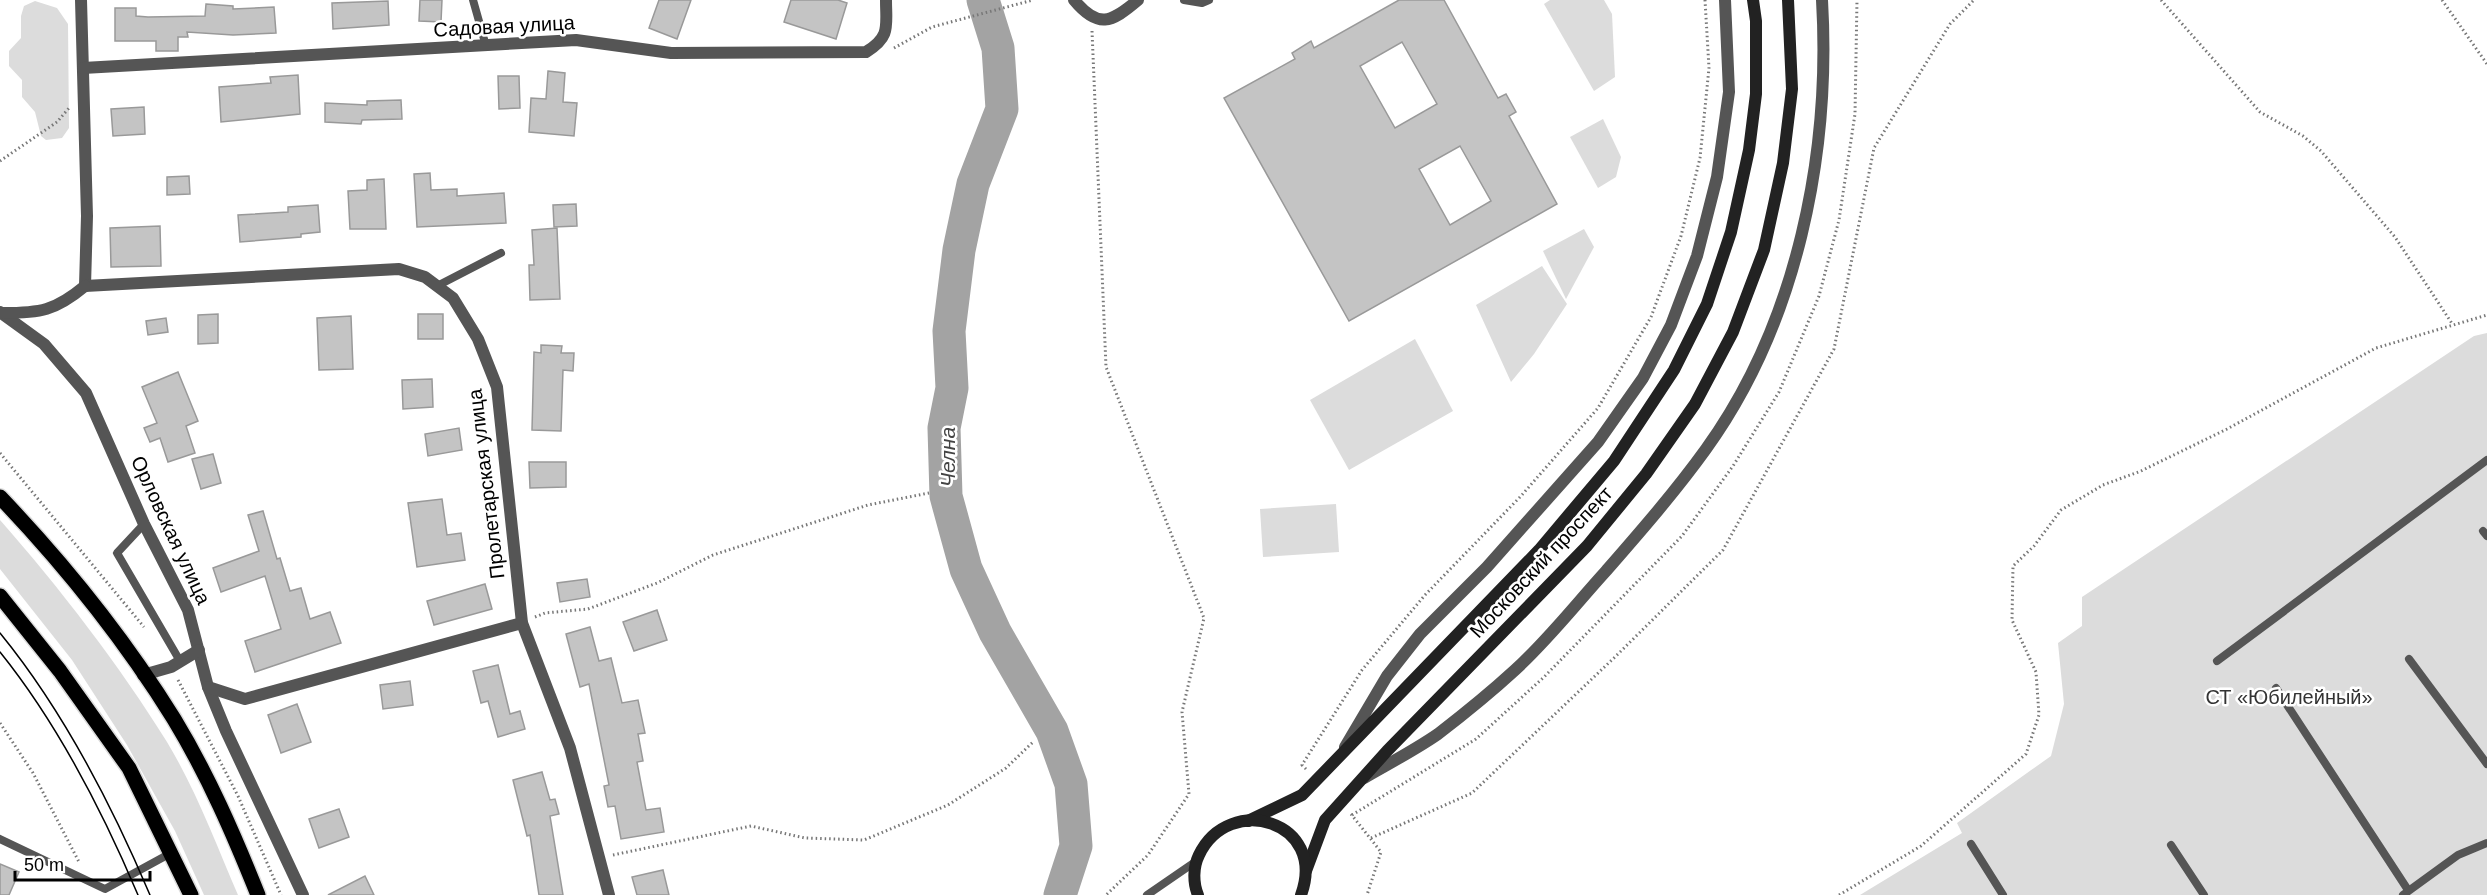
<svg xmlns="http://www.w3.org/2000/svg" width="2487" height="895" viewBox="0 0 2487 895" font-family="Arial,sans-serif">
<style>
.green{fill:#dcdcdc}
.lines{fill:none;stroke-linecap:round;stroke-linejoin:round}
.river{stroke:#a3a3a3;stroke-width:33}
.building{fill:#c4c4c4;stroke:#999;stroke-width:1.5;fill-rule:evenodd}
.primary-casing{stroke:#dbdbdb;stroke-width:18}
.path{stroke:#777;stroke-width:3;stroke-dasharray:1.5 3;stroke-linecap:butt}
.lane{stroke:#555;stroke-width:8}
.street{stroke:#555;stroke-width:12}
.secondary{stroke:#222;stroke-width:12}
.primary{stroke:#000;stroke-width:15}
.tram{stroke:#000;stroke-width:1.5}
.labels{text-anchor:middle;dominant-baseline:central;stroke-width:5;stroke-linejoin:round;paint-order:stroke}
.street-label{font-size:20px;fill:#000;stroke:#fff}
.park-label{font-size:20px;fill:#333;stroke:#fff}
.water-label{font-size:21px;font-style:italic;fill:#444;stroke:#fff}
</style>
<rect width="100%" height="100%" fill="#fff"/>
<!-- green -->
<g class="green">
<path d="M1550,0H1604L1612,14L1615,77L1594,91L1544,4Z"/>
<path d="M35,1L57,8L68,24L69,128L62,138L46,140L41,136L35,112L22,97V80L9,66V51L21,38V16L24,6Z"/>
<path d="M1603,119L1621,157L1616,177L1598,188L1570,137Z"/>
<path d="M1584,229L1594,247L1566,299L1543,251Z"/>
<path d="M1542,266L1567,304L1534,354L1511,382L1476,305Z"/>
<path d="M2487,333V895H1860L1962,833L1957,823L2051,756L2064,704L2058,643L2082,626V597L2474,336Z"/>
<path d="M1415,339L1453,411L1349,470L1310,400Z"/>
<path d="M1336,504L1339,552L1263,557L1260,509Z"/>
<path d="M0,520C59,587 120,666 167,742C196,790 216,844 238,895H204L175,831L127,745L72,660L0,569Z"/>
</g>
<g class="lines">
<!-- river -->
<path class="river" d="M983,0L998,48L1002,109L973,184L959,250L949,331L952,388L944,428L946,496L966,569L995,632L1052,731L1071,784L1076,846L1060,895"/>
</g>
<!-- building -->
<g class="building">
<path d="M420,0H442L441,22L419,21Z"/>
<path d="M659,0H691L677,39L649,28Z"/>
<path d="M791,0H838L847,3L836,39L784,22Z"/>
<path d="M1399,0H1444L1498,98L1506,94L1516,112L1509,116L1557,204L1349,321L1224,98L1295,59L1292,53L1311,41L1314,48ZM1402,42L1437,104L1395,128L1360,66ZM1460,146L1491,201L1450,225L1419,169Z"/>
<path d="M388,1L389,25L333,29L332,3Z"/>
<path d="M206,4L233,6V9L274,7L276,33L233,35L187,32L188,37H178V51H156V41H115V8H136V16L148,17L205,16Z"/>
<path d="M548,71L565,73L563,102L577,103L574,136L529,132L531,98L546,99Z"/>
<path d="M298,75L300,114L221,122L219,87L271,83L270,77Z"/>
<path d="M498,76H519L520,108L499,109Z"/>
<path d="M401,100L402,119L362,120L361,124L325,122V103L367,105V101Z"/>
<path d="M144,107L145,134L113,136L111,109Z"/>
<path d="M430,173L431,190L457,189V196L504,193L506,223L417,227L414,174Z"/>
<path d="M189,176L190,194L167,195V177Z"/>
<path d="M384,179L386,229H350L348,191L367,190V180Z"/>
<path d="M576,204L577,226L554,227L553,205Z"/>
<path d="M318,205L320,232L301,234V237L240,242L238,215L288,212V207Z"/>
<path d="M160,226L161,266L111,267L110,228Z"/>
<path d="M557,228L560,299L530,300L529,265H534L532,230Z"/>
<path d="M218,314V343L198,344V315Z"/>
<rect x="418" y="314" width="25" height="25"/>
<path d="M351,316L353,369L319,370L317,318Z"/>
<path d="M166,318L168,332L148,335L146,321Z"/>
<path d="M541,345L562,346L561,353H574L573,371L563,370L561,431L532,430L534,352L541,353Z"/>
<path d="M178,372L198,421L186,426L195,453L168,462L160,438L150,442L144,428L157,423L142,387Z"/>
<path d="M432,379L433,407L403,409L402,380Z"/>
<path d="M459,428L462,450L428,456L425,434Z"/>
<path d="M213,454L221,483L201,489L192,459Z"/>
<path d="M529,462H566V487L530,488Z"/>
<path d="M442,499L447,535L461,533L465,560L417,567L408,503Z"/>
<path d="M263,511L277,559L280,558L290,591L301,588L310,619L330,612L341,643L255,672L245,641L281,629L265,576L221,592L213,568L259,551L248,515Z"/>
<path d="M587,579L590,597L560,602L557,583Z"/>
<path d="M485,584L492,609L434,625L427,601Z"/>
<path d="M657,610L667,640L634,651L623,622Z"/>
<path d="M590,627L599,661L611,658L622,703L638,700L645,733L638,734L643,761L637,762L646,810L660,808L664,832L621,839L615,806L608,807L604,786L609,785L589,684L580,687L566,634Z"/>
<path d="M498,665L510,714L520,711L525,729L498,737L488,701L481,703L473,671Z"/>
<path d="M410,681L413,705L383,709L380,685Z"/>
<path d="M297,704L311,742L281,753L268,715Z"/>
<path d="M542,772L550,800L555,799L559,814L550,816L563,895H539L530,835L527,836L513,780Z"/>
<path d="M339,809L349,837L319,848L309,819Z"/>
<path d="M0,864L19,872L9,895H0Z"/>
<path d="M663,870L669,895H637L632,877Z"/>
<path d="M365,876L374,895H328Z"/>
</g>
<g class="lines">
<!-- primary casing -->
<g class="primary-casing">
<g id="primary">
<path d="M0,497C64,564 125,640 174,719C208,775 234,835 258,895"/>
<path d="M0,596L60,671L129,768L191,895"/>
</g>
</g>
<!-- path -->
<g class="path">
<path d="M2161,0L2260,112L2303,136L2321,151L2395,237L2453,325"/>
<path d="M2442,0L2487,64"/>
<path d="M1092,31L1106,367L1204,618L1182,712L1189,794L1148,855L1106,895"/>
<path d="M894,48L932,27L1033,0"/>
<path d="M0,161L57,122L69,108"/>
<path d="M0,453L144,627"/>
<path d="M535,617L545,613L588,609L657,583L713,555L868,505L929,493"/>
<path d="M178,680L238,796L281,895"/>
<path d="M0,723L33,773L79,862"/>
<path d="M1306,769L1302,765L1362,670L1425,595L1521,496L1598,408L1651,317L1681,236L1700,158L1709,68L1705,0"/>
<path d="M1351,814L1381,852L1367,895"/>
<path d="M1352,815L1476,739L1544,677L1682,536L1733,466L1779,392L1819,296L1839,220L1855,114L1857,0"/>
<path d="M1371,838L1472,793L1616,656L1723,550L1834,349L1874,148L1950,24L1974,0"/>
<path d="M613,855L751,826L805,838L864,840L948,805L1006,768L1033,742"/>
<path d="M1839,895L1921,846L2026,754L2039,715L2036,672L2012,620L2013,566L2034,546L2061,510L2103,485L2141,471L2227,429L2376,348L2487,315"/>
</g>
<!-- lane -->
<g class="lane">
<path d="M473,0L486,46"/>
<path d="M1184,0L1202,3L1209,0"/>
<path d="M437,286L501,253"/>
<path d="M144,524L117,553L180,661"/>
<path d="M2483,531L2487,536"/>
<path d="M2409,659L2487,764"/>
<path d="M2217,661L2487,460"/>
<path d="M2276,688L2408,890"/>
<path d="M0,839L105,889L171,853"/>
<path d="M1971,844L2003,895"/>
<path d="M2171,845L2204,895"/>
<path d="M1147,895L1195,862"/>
<path d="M2403,895L2458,855L2487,843"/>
</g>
<!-- street -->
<g class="street">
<path d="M81,0L87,216L85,286"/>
<path d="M1074,0C1098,29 1111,23 1138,0"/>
<path d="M83,68L576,40L671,53L866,52C891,37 886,26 886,0"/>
<path d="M85,286L399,269L425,277L453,298L478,339L497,387L522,623L570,748L609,895"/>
<path d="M0,312L44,344L86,393L144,524L188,610L208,687L226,731L303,895"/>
<path d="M3,313C40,313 55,311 85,286"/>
<path d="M143,675L171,667L199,650"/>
<path d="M208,687L245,699L522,623"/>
<path d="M1345,747L1387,676L1420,634L1487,567L1598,442L1643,378L1671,325L1697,256L1717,177L1729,92L1725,0"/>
<path d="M1364,778C1388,764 1415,750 1438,734C1464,714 1491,692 1515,670C1548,640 1576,604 1606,571C1640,532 1675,492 1706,449C1797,323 1831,154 1822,0"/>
</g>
<!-- secondary -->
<g class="secondary">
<path d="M1248,821L1302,795L1539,550L1614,461L1674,370L1707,304L1731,232L1749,150L1756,94V21L1753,0"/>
<path d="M1306,871L1325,820L1387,751L1587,546L1646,474L1695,404L1733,332L1764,250L1783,163L1792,89L1788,0"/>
<path d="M1198,895C1193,883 1193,867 1199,855C1229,792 1328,821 1301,895"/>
</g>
<!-- primary -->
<use href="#primary" class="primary"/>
<!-- tram -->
<g class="tram">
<path d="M0,633C63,710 111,803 150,895"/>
<path d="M0,652C58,724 102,810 138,895"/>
</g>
</g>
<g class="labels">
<!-- street labels -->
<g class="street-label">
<text transform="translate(504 26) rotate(-3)">Садовая улица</text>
<text transform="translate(486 484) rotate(-97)">Пролетарская улица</text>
<text transform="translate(171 530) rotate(65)">Орловская улица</text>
<text transform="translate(1541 562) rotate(-47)">Московский проспект</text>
</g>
<!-- park labels -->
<g class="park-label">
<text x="2289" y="697">СТ «Юбилейный»</text>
</g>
<!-- water labels -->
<g class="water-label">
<text transform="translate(947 457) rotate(-90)">Челна</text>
</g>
</g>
<!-- scale -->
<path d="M15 871v9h135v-9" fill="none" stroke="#000000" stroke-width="3"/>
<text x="24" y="871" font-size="18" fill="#000000" stroke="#ffffff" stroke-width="4.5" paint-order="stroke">50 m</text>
</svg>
